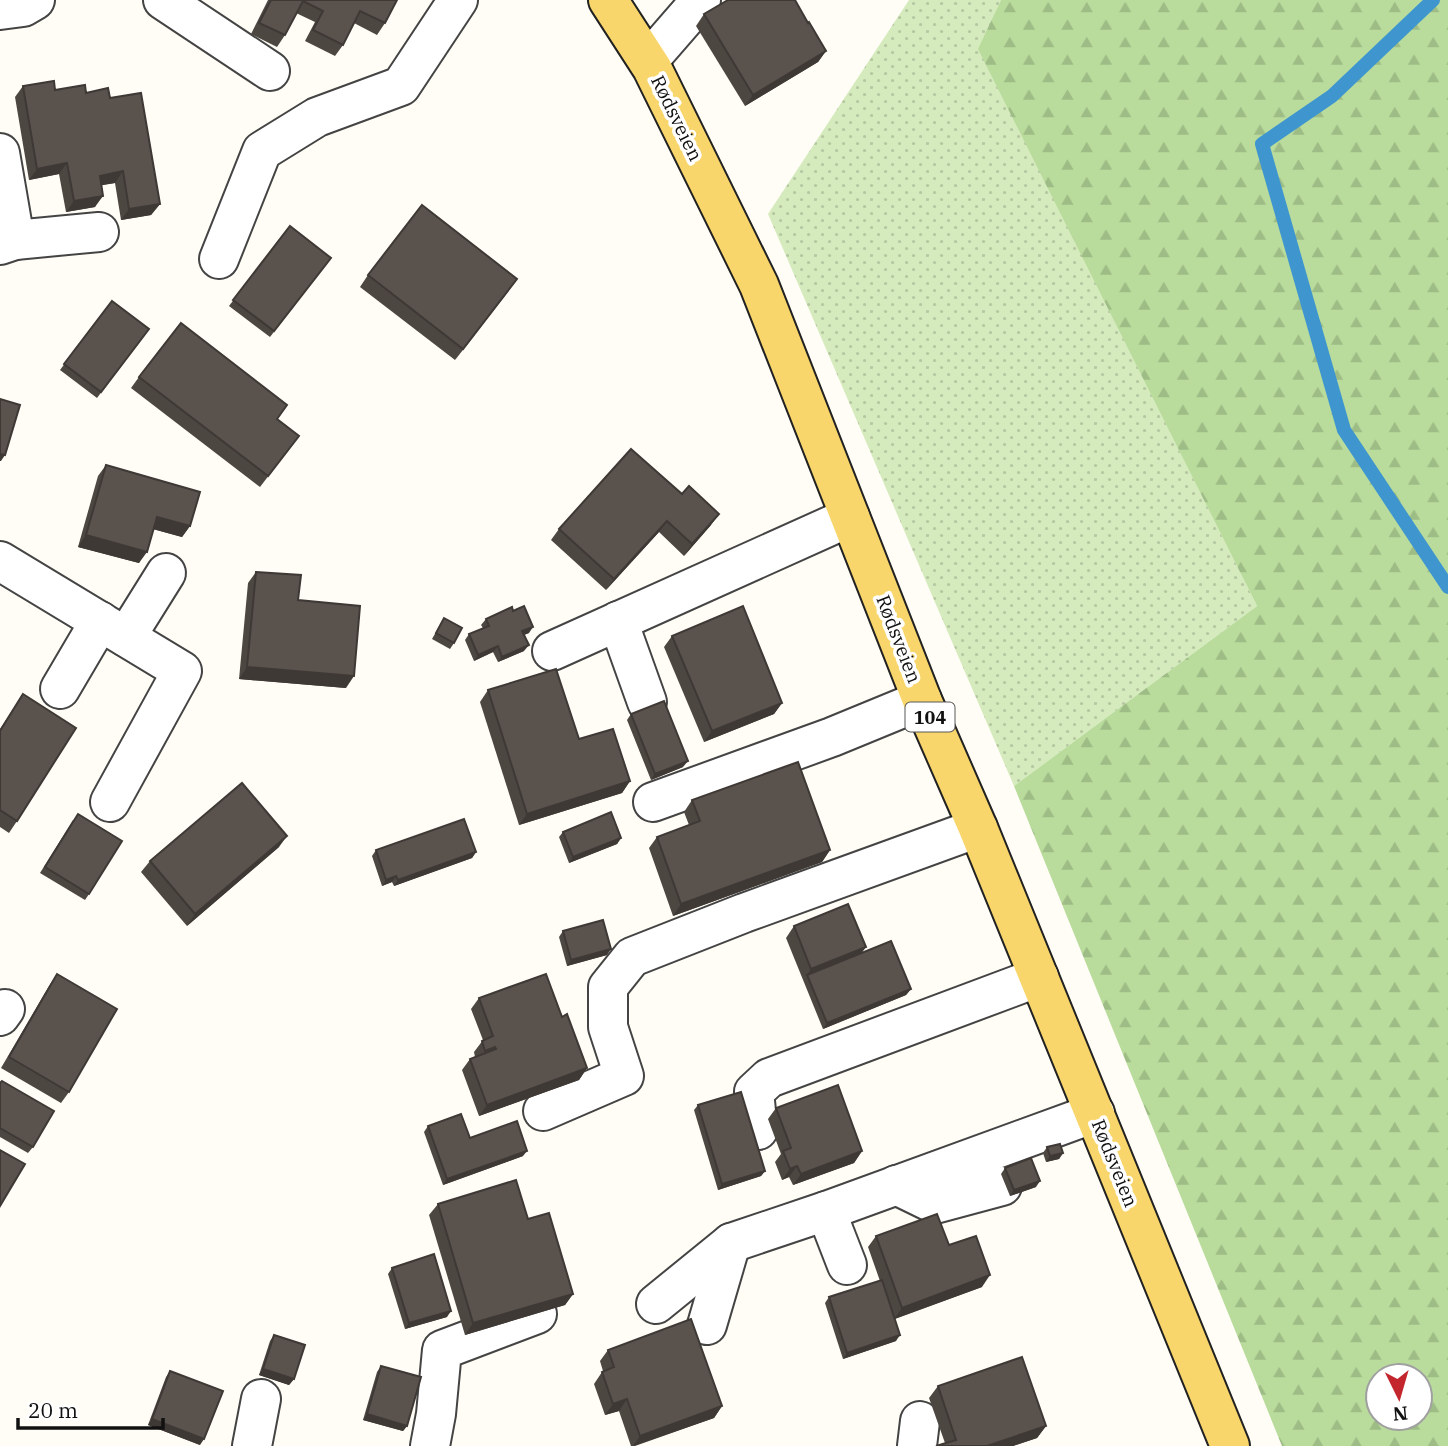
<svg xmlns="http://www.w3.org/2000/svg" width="1448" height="1446" viewBox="0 0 1448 1446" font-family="'IBM Plex Serif',serif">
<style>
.grass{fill:url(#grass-dots)}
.forest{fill:url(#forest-firs);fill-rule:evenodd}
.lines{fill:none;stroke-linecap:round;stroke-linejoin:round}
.stream{stroke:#3f96cf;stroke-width:14}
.minor-casing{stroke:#444;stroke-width:42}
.major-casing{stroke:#222;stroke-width:42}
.minor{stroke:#fff;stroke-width:38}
.major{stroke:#f9d66b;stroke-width:38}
.wall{fill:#4d4742}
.shaded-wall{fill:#3f3936}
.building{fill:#5a524d;stroke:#3f3936;stroke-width:2}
.labels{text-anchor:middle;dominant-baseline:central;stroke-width:7;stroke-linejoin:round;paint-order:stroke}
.shield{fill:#fff;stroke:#585858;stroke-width:2}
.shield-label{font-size:18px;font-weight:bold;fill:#111}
.street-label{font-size:19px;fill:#111;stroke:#fff}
</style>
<defs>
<pattern id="grass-dots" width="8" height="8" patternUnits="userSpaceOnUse" patternTransform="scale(1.75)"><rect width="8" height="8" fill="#d5ebbd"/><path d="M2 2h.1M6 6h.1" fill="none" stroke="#b6c8a1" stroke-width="1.8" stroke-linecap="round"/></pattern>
<pattern id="forest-firs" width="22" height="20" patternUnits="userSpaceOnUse" patternTransform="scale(1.75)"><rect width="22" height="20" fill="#b9dc9c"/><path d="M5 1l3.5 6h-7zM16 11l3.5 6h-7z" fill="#9ebc85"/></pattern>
</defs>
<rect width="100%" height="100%" fill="#fffdf5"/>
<!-- grass -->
<path class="grass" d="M909,0H1001L979,49L1257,606L1014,786L768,214Z"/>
<!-- forest -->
<path class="forest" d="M1001,0H1448V1446H1282L1014,786L1257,606L978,49ZM1378,1376H1420V1418H1378Z"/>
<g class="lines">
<!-- stream -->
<path class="stream" d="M1433,0L1332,96L1262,144L1344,430L1448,587"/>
<!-- minor casing -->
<g class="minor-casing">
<g id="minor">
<path d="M163,0L270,71"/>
<path d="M0,10L23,7L35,0"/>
<path d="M648,61L701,0"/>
<path d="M0,153L15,240L0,245"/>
<path d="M15,240L99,232"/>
<path d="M219,259L262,151L317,117L401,86L458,0"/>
<path d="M0,561L182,671L110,802"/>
<path d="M618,621L647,702"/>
<path d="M126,637L166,573"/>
<path d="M552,651L850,517"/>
<path d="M60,689L100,621"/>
<path d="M653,802L832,737L922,700"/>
<path d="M0,1016L5,1009"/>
<path d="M543,1111L624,1076L608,1027V987L632,957L744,913L978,828"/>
<path d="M758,1130L754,1092L769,1078L1039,977"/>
<path d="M896,1185L935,1204L1002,1186"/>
<path d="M826,1211L847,1265"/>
<path d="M656,1304L731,1243L826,1211L1095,1113"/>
<path d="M707,1325L731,1243"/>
<path d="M252,1446L261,1399"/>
<path d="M430,1446L436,1414L442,1350L537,1314"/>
<path d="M917,1446L920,1421"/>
</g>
</g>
<!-- major casing -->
<g class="major-casing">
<path id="major" d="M608,0L652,68L759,285L922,700L978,828L1230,1446"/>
</g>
<!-- minor -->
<use href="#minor" class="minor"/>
<!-- major -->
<use href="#major" class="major"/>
</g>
<!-- wall -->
<g class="wall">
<path d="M268,0H397L385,23L377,35L354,23L343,45L335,56L305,41L315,22L296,13L285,35L277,47L251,34Z"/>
<path d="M704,14L808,23L826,51L818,62L745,106L696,26Z"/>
<path d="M23,86L55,90L86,93L110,98L160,204L151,215L121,220L115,183L101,185L95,207L66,212L59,174L29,180L15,97Z"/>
<path d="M290,226L331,258L270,337L229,306Z"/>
<path d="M368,275L509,290L455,360L360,287Z"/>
<path d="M112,301L149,329L97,398L60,370Z"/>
<path d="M139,377L277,419L299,436L260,487L131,388Z"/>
<path d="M631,449L711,525L684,556L659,532L606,590L551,540L559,529Z"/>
<path d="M106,465L190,526L182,537L153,529L139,563L78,547L98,476Z"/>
<path d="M256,572L298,600L346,688L239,679L248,583Z"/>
<path d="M513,611L529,633L524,635V651L498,662L493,652L474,661L465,640L469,634L483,628L481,625L486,619Z"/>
<path d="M444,618L454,643L450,649L432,639Z"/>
<path d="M672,636L782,703L774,714L704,742L664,647Z"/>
<path d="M488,690L630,781L622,793L519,825L480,702Z"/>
<path d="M23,694L17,821L9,833L0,827V729Z"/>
<path d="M631,714L683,767L651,780L627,720Z"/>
<path d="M692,800L830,850L822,862L673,916L649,848L657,837L689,825L684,812Z"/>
<path d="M73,820L89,894L85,900L40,873Z"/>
<path d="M563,832L621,838L617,844L569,863L559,837Z"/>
<path d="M279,847L187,926L141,872L150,861Z"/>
<path d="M376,850L476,852L472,858L394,886L392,882L382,886L372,856Z"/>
<path d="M794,926L861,953L911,989L906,995L823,1029L786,938Z"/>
<path d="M563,931L607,955L567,966L559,937Z"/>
<path d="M57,974L69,1092L61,1103L1,1068L49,986Z"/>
<path d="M479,998L562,1017L587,1068L579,1080L479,1116L462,1070L470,1059L475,1057L474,1052L483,1040L471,1009Z"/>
<path d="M0,1083L33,1147L28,1153L0,1137Z"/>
<path d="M698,1105L765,1171L761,1176L718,1190L694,1110Z"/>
<path d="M776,1108L862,1151L854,1163L793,1185L789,1177L782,1180L775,1162L781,1154L768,1119Z"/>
<path d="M428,1126L470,1138L523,1156L443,1185L424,1132Z"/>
<path d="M1047,1147L1063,1153L1059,1159L1046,1162L1043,1153Z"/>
<path d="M1005,1168L1036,1187L1010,1196L1001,1174Z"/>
<path d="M438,1204L528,1219L573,1294L565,1305L465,1335L429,1215Z"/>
<path d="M876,1236L949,1245L982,1287L895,1319L896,1341L843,1359L825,1303L829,1297L880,1281L868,1247Z"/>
<path d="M392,1268L447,1317L405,1329L388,1274Z"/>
<path d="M274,1335L294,1379L289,1385L259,1375L270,1341Z"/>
<path d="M608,1350L722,1406L714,1418L635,1446H631L619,1411L605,1415L594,1384L602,1372L603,1371L600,1361Z"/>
<path d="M381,1366L407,1426L403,1431L363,1420L377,1372Z"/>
<path d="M170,1371L200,1445L148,1425L166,1377Z"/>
<path d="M938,1386L1046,1426L1037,1438L1013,1446H936L945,1443L929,1398Z"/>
</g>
<!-- shaded-wall -->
<g class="shaded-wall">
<path d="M826,51L818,62L745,106L753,95Z"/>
<path d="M67,163L59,174L29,180L37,169Z"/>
<path d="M123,171L115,183L92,187L100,176Z"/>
<path d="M103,196L95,207L66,212L74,201Z"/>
<path d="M160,204L151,215L121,220L129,209Z"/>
<path d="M517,279L509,290L455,360L463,349Z"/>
<path d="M0,454L5,455L1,461H0Z"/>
<path d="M719,514L711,525L684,556L692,544Z"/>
<path d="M157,517L190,526L182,537L149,528Z"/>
<path d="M667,521L659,532L606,590L614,579Z"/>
<path d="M86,535L147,552L139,563L78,547Z"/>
<path d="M533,627L529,633L518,637L522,631Z"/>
<path d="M529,645L524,651L498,662L502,657Z"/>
<path d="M498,646L493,652L474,661L478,655Z"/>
<path d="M247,667L354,676L346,688L239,679Z"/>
<path d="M782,703L774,714L704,742L712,731Z"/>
<path d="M688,761L683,767L651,780L655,774Z"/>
<path d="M630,781L622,793L519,825L527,814Z"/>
<path d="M287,836L279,847L187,926L195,914Z"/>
<path d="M621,838L617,844L569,863L573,857Z"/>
<path d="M830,850L822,862L673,916L681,904Z"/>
<path d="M476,852L472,858L394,886L398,880Z"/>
<path d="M396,876L392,882L382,886L386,880Z"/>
<path d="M866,947L858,958L807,975L811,969Z"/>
<path d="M611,949L607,955L567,966L571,960Z"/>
<path d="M911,989L906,995L823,1029L827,1023Z"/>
<path d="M587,1068L579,1080L479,1116L487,1105Z"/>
<path d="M527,1151L523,1156L443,1185L447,1179Z"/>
<path d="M862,1151L854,1163L793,1185L801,1174Z"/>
<path d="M1063,1153L1059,1159L1046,1162L1050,1156Z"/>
<path d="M797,1166L789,1177L782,1180L790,1169Z"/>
<path d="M765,1171L761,1176L718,1190L722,1184Z"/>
<path d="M1040,1181L1036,1187L1010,1196L1014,1190Z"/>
<path d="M990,1275L982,1287L894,1319L902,1308Z"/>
<path d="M573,1294L565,1305L465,1335L473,1323Z"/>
<path d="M451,1311L447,1317L405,1329L409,1323Z"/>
<path d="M900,1335L896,1341L843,1359L847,1353Z"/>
<path d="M263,1369L294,1379L289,1385L259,1375Z"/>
<path d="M627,1399L619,1411L605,1415L613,1404Z"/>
<path d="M722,1406L714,1418L633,1446L640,1436Z"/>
<path d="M367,1414L407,1426L403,1431L363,1420Z"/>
<path d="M152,1419L204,1439L200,1445L148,1425Z"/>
<path d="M1046,1426L1037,1438L1013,1446H987Z"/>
</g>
<!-- building -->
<g class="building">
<path d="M271,0H397L385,23L360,11L343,45L313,30L323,11L303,1L285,35L259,23Z"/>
<path d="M728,0H795L808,23L809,22L826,51L753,95L704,14Z"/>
<path d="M54,81L55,90L85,85L86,93L108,88L110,98L141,93L160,204L129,209L123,171L100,176L103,196L74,201L67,163L37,169L23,86Z"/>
<path d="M422,205L517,279L463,349L368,275Z"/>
<path d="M290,226L331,258L274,331L233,300Z"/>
<path d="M112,301L149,329L101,392L64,364Z"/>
<path d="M181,323L287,405L277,419L299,436L268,476L139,377Z"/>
<path d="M0,399L20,405L5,455L0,454Z"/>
<path d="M631,449L682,494L689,486L719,514L692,544L667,521L614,579L559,529Z"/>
<path d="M106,465L200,492L190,526L157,517L147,552L86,535Z"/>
<path d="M256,572L301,575L298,600L360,606L354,676L247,667Z"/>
<path d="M524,606L533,627L522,631L529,645L502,657L498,646L478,655L469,634L489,626L486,619L512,607L513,611Z"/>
<path d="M743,606L782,703L712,731L672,636Z"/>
<path d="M444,618L462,628L454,643L436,633Z"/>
<path d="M556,669L579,739L613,729L630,781L527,814L488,690Z"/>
<path d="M23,694L76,728L17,821L0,810V731Z"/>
<path d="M664,701L688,761L655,774L631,714Z"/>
<path d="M798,762L830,850L681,904L657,837L700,821L692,800Z"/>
<path d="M242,783L287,836L195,914L150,861Z"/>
<path d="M611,812L621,838L573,857L563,832Z"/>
<path d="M78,814L122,841L89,894L45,867Z"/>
<path d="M464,819L476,852L398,880L396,876L386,880L376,850Z"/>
<path d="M848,904L866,947L811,969L794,926Z"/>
<path d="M603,920L611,949L571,960L563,931Z"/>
<path d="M891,941L911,989L827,1023L807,975Z"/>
<path d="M57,974L117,1009L69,1092L9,1057Z"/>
<path d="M546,974L562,1017L567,1014L587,1068L487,1105L470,1059L496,1049L495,1047L485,1051L482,1041L493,1036L479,998Z"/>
<path d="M2,1081L54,1111L33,1147L0,1128V1083Z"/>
<path d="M838,1085L862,1151L801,1174L797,1166L790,1169L783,1151L791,1148L776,1108Z"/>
<path d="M741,1092L765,1171L722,1184L698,1105Z"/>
<path d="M461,1114L470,1138L517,1121L527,1151L447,1179L428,1126Z"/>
<path d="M1060,1144L1063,1153L1050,1156L1047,1147Z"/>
<path d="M0,1150L25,1164L0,1206Z"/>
<path d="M1031,1158L1040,1181L1014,1190L1005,1168Z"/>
<path d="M516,1180L528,1219L549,1213L573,1294L473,1323L438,1204Z"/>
<path d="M937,1214L949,1245L976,1236L990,1275L902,1308L876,1236Z"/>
<path d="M434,1254L451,1311L409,1323L392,1268Z"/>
<path d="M882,1280L900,1335L847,1353L829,1297Z"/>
<path d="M691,1319L722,1406L640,1436L627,1399L613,1404L602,1372L614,1367L608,1350Z"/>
<path d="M274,1335L305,1345L294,1379L263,1369Z"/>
<path d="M1022,1357L1046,1426L987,1446H936L956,1440L938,1386Z"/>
<path d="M381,1366L421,1377L407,1426L367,1414Z"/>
<path d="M170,1371L223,1391L204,1439L152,1419Z"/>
</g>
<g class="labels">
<!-- shield labels -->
<rect class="shield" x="905.5" y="702.5" width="49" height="29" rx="5"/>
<g class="shield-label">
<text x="930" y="717">104</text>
</g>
<!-- street labels -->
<g class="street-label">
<text transform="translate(677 118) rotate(64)">Rødsveien</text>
<text transform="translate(899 639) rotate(69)">Rødsveien</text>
<text transform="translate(1115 1163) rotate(68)">Rødsveien</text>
</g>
</g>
<!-- north arrow -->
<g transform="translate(1399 1397) rotate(175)"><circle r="33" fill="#ffffff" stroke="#a0a0a0" stroke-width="2"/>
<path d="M0-5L12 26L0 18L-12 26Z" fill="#c4262e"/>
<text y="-10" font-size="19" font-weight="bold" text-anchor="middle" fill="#111111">N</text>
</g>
<!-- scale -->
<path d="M18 1418v10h145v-10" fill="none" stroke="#111111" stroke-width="3.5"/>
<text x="28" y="1418" font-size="21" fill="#111111" stroke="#ffffff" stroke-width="5" paint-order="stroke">20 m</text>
</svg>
